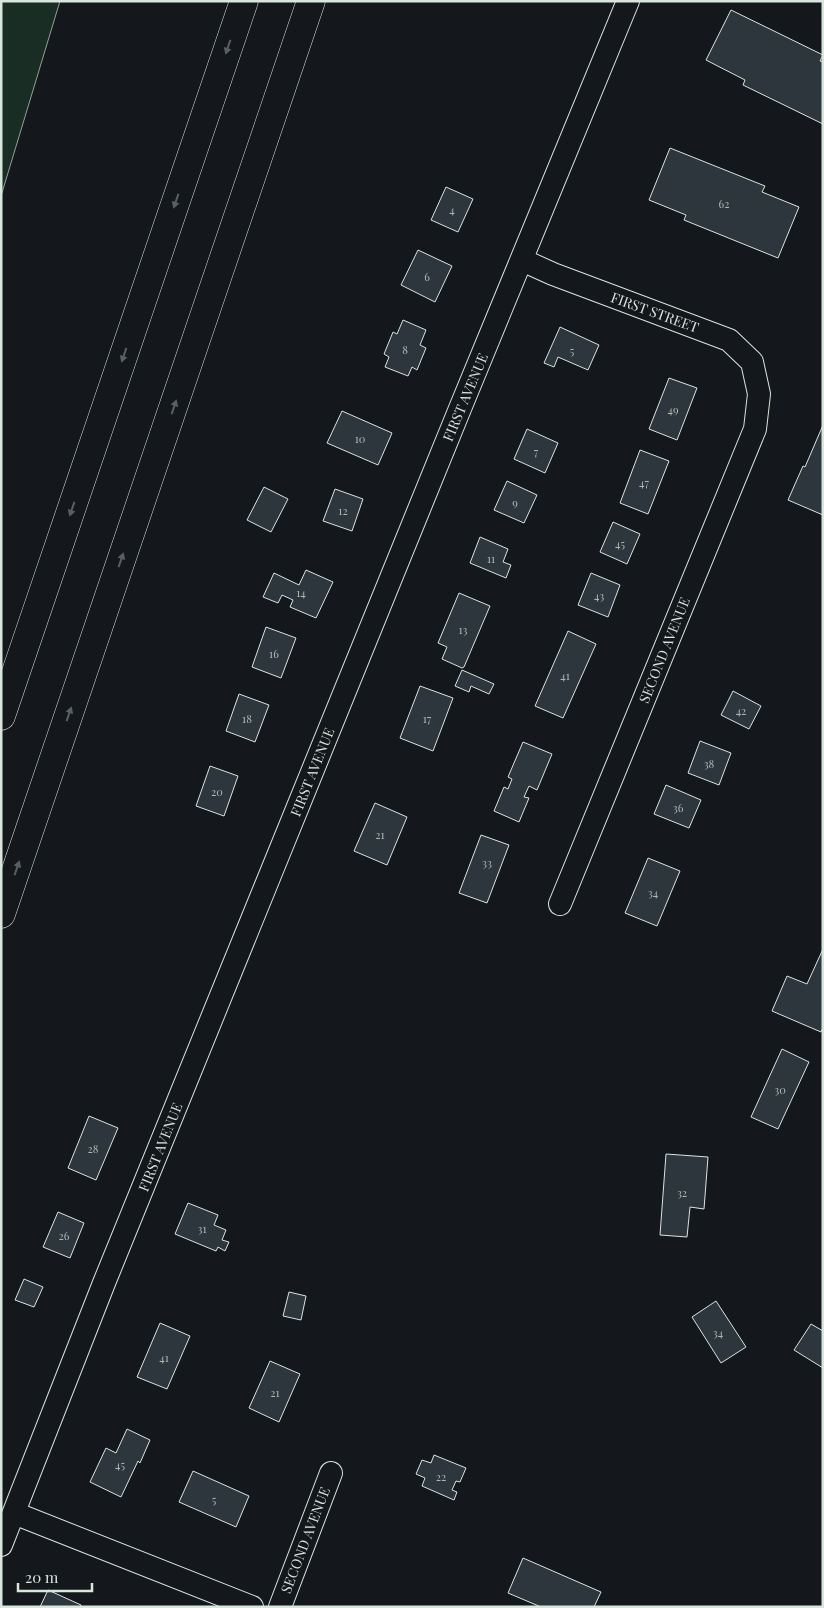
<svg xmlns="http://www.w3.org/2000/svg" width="824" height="1608" viewBox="0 0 824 1608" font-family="'Playfair Display',serif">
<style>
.green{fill:#1a2d24;stroke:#939e99}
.building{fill:#2c363c;stroke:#d8e6dc}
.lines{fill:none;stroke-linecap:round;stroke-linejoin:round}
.street-casing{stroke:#d8e6dc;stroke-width:24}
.highway-casing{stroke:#d8e6dc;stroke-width:29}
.street{stroke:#14181c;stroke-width:22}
.highway{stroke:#14181c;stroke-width:28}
.oneway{fill:#59605f}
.labels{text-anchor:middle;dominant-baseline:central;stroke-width:4;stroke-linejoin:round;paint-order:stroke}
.number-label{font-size:11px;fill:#adbab4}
.street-label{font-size:14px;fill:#d8e6dc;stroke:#14181c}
</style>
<rect width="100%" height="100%" fill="#14181c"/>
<!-- green -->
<path class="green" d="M1,1H60L1,196Z"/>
<!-- building -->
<g class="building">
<path d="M731,10L823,55L820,61L823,62V124L743,85L745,80L706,60Z"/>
<path d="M670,148L765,186L762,192L799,207L778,258L684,220L686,215L649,200Z"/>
<path d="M446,187L473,199L458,232L431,220Z"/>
<path d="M418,250L452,266L435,302L401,285Z"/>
<path d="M403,320L426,330L420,345L426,348L417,370L412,367L408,376L385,367L389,357L384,354L393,332L397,334Z"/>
<path d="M560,327L599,345L588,370L558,357L554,367L544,363Z"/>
<path d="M669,378L697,388L677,440L649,429Z"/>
<path d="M342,411L392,433L378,465L327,443Z"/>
<path d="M823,425V515L788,500L803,466L805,467Z"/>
<path d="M527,429L558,443L545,473L514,459Z"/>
<path d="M640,450L669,461L648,514L620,503Z"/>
<path d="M507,481L537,495L524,523L494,510Z"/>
<path d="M264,487L288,499L271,532L247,520Z"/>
<path d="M335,489L363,499L352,531L323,521Z"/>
<path d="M613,522L640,534L627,564L600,552Z"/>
<path d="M480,537L508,549L503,562L511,565L506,578L470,563Z"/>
<path d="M306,570L333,582L316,618L290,607L293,600L282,595L278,603L263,597L274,573L299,585Z"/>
<path d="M591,573L620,585L608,617L578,605Z"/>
<path d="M459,593L490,606L464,667L462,668L442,659L447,647L438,643Z"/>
<path d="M266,627L296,638L281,678L252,667Z"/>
<path d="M568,631L596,644L563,718L535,706Z"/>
<path d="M462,670L494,684L489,694L471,686L469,692L455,686Z"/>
<path d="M420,686L453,698L433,751L400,738Z"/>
<path d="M733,691L761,706L749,729L721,715Z"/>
<path d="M239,694L269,705L255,742L226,731Z"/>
<path d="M700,741L731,753L719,785L688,773Z"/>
<path d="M523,742L552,754L537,790L529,786L524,797L529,798L519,822L494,811L504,787L508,789L512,779L508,777Z"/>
<path d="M210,766L238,776L224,816L196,806Z"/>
<path d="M666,785L701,800L689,828L654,814Z"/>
<path d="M375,803L407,817L387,865L354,851Z"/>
<path d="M481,835L509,845L487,903L459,893Z"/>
<path d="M648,858L680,871L657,926L625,913Z"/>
<path d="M823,949V1027L821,1032L772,1011L787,976L807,984Z"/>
<path d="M782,1049L809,1062L778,1129L751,1117Z"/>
<path d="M89,1116L118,1128L96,1180L68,1168Z"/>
<path d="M666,1154L708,1157L704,1209L690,1207L687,1237L660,1235Z"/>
<path d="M188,1203L218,1215L214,1225L226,1230L222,1240L229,1242L225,1251L218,1247L216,1251L175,1234Z"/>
<path d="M58,1212L84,1223L70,1258L43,1247Z"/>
<path d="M24,1279L43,1287L34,1307L15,1300Z"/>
<path d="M289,1292L306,1296L301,1320L283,1316Z"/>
<path d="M716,1301L746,1347L721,1363L692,1317Z"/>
<path d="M160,1323L190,1336L167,1389L137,1377Z"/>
<path d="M811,1324L823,1331V1368L794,1350Z"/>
<path d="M270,1361L300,1374L279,1422L249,1408Z"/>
<path d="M127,1429L150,1440L140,1463L138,1461L121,1497L90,1482L106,1448L116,1453Z"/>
<path d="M434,1455L466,1468L460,1482L456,1481L452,1490L457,1492L454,1500L422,1486L425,1478L416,1474L422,1460L431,1463Z"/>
<path d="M193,1471L249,1496L236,1527L179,1502Z"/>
<path d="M523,1558L601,1592L594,1607H541L508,1593Z"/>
<path d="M48,1590L81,1605V1607H40Z"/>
</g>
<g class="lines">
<!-- street casing -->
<g class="street-casing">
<g id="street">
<path d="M522,260L553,274L729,340L752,362L759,394L755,429L560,904"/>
<path d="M14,1513L252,1607"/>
<path d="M1,1545L104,1283L459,411L628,1"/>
<path d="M280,1607L331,1473"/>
</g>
</g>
<!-- highway casing -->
<g class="highway-casing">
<g id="highway">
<path d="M1,716L244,1"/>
<path d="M1,914L311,1"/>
</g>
</g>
<!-- street -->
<use href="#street" class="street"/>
<!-- highway -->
<use href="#highway" class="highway"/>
</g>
<!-- one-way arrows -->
<defs><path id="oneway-solid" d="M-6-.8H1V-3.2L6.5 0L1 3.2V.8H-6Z" transform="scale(1.25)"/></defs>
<g class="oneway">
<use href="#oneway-solid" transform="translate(228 47) rotate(109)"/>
<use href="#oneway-solid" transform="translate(176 201) rotate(109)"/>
<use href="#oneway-solid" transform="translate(124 355) rotate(109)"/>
<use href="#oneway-solid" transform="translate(174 407) rotate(-71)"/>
<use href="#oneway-solid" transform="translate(72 509) rotate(109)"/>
<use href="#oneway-solid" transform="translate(121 560) rotate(-71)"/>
<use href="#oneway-solid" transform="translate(69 714) rotate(-71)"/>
<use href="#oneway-solid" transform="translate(17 868) rotate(-71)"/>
</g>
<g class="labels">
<!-- number labels -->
<g class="number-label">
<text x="724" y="203">62</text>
<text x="452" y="209">4</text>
<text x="427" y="276">6</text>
<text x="405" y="349">8</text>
<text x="572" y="350">5</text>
<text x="673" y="409">49</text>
<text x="360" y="438">10</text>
<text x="536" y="451">7</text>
<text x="644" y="482">47</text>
<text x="515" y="502">9</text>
<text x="343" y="510">12</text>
<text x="620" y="543">45</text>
<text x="491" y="558">11</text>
<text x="301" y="592">14</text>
<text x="599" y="595">43</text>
<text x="463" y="629">13</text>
<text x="274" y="653">16</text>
<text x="565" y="675">41</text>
<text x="741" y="710">42</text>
<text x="247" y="718">18</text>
<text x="427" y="718">17</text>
<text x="709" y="763">38</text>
<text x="217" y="791">20</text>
<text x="678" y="807">36</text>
<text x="380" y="834">21</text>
<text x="487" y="862">33</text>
<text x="653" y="892">34</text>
<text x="780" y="1089">30</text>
<text x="93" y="1148">28</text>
<text x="682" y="1192">32</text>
<text x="202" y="1228">31</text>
<text x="64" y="1235">26</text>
<text x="718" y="1332">34</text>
<text x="164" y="1357">41</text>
<text x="275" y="1392">21</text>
<text x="120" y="1464">45</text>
<text x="441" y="1476">22</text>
<text x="214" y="1499">5</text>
</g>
<!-- street labels -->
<g class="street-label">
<text transform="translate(655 312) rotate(20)">FIRST STREET</text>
<text transform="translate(465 397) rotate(-67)">FIRST AVENUE</text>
<text transform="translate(664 650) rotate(-68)">SECOND AVENUE</text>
<text transform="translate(312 772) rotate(-68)">FIRST AVENUE</text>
<text transform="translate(160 1147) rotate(-68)">FIRST AVENUE</text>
<text transform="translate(305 1540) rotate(-69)">SECOND AVENUE</text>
</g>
</g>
<!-- border -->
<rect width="824" height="1608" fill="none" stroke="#d8e6dc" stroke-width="5"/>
<!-- scale -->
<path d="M18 1583v8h74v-8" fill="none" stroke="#d8e6dc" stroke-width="2.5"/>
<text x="25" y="1583" font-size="15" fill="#d8e6dc" stroke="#14181c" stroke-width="4" paint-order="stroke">20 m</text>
</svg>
